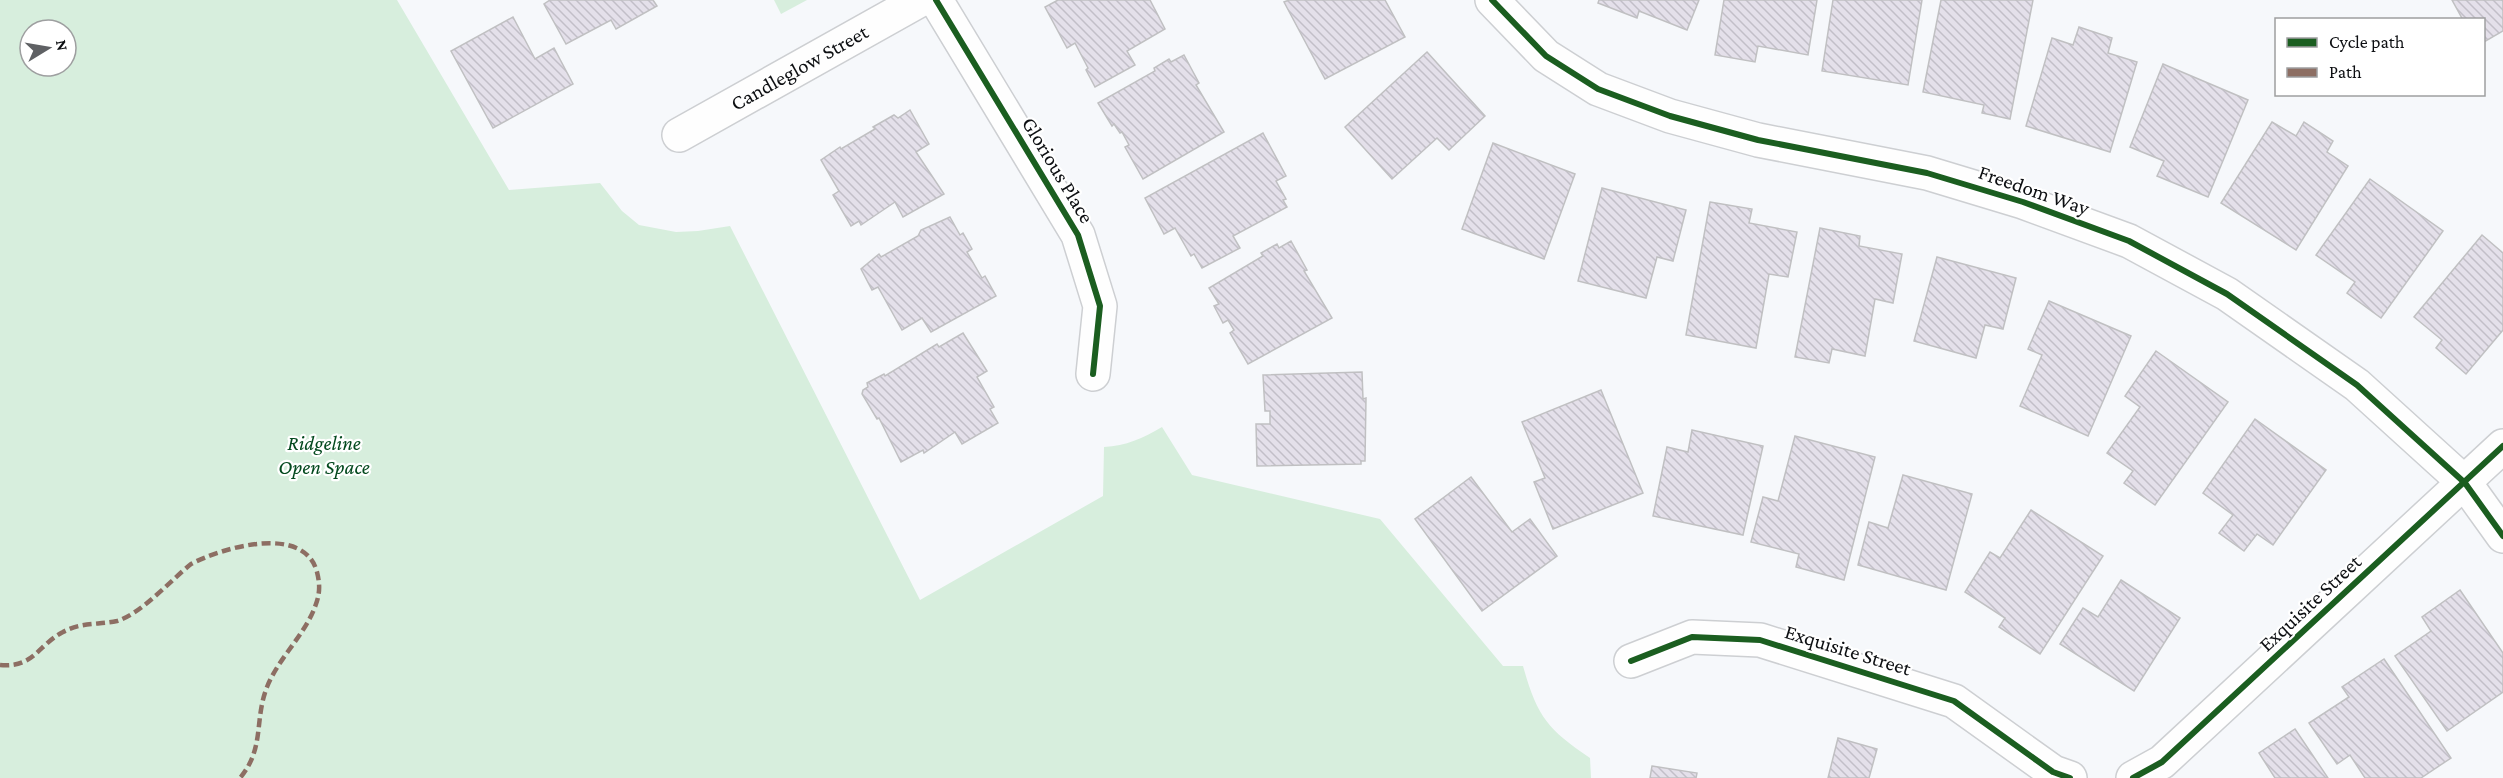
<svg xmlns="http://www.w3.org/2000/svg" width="2503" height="778" viewBox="0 0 2503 778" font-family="'Crimson Pro',serif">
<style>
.park{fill:#d7eedd;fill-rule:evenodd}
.building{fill:url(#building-back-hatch);stroke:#c0c0c2;stroke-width:1.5}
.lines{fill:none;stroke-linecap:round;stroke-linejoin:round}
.minor-casing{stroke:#cdcfd2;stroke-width:36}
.minor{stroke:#fefefe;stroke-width:33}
.quiet{stroke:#8d6e63;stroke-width:4.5;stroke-dasharray:9 4.5;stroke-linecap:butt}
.cycleway-casing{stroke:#fff;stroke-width:10}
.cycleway{stroke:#1b5e20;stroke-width:6}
.labels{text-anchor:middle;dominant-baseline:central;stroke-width:4.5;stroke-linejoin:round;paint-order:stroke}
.street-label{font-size:21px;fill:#0d0f12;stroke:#fff}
.park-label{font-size:21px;font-style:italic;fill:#03491e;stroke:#fff}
</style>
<defs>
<pattern id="building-back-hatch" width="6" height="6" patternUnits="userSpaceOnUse" patternTransform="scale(1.5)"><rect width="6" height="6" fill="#e4e0ea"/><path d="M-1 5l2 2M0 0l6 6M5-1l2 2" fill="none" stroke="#c2bfc8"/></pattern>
</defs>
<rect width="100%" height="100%" fill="#f6f8fb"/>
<!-- park -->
<g class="park">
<path d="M0,0H397L509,190L600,183L622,211L639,225L676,232L698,231L730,226L920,600L1103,496L1104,447C1126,446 1143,438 1162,427L1192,475L1380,519L1503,666H1523C1537,716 1547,729 1590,758L1591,778H0ZM30,30H66V66H30Z"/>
<path d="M774,0H807L781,14Z"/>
</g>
<!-- building -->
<g class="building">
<path d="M550,0H653L657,6L616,29L611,20L566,44L544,4Z"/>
<path d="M1058,0H1150L1165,29L1127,51L1135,65L1095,87L1086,70L1088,68L1075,43L1067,48L1045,7Z"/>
<path d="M1289,0H1385L1405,37L1325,79L1284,2Z"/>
<path d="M1599,0H1699L1687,30L1639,11L1637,18L1598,3Z"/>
<path d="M1724,0H1817L1808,55L1758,46L1755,62L1715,55Z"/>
<path d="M1833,0H1922L1908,85L1822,71Z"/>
<path d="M1941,0H2033L2010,119L1982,113L1984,105L1923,92Z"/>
<path d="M2452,0H2503V31L2484,42V20H2463Z"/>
<path d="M513,17L535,59L554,48L573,84L493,128L451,51Z"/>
<path d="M2079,27L2112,38L2108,53L2137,62L2110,152L2026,126L2052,38L2073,45Z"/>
<path d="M1427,52L1485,116L1449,150L1437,138L1392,179L1345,127Z"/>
<path d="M1184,55L1199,83L1196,85L1224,132L1143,179L1125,147L1129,145L1122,132L1120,133L1114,124L1112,126L1098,103L1155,71L1154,68L1169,59L1171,62Z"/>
<path d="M2163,64L2248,100L2208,197L2157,176L2164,161L2130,147Z"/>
<path d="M910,110L929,144L916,152L944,194L903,217L895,202L861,225L859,221L851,226L833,195L839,191L821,160L840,147L841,149L875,129L873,127L894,115L898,118Z"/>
<path d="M2272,122L2296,136L2304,122L2333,141L2327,152L2348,166L2296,250L2221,203Z"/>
<path d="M1263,133L1286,176L1276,181L1286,199L1283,200L1287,207L1233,236L1240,248L1202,268L1194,254L1191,256L1175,228L1164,234L1145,198Z"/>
<path d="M1493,143L1575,174L1544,259L1462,229Z"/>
<path d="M2370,179L2443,231L2381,318L2347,293L2355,282L2316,255Z"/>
<path d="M1602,188L1686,210L1673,261L1657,257L1646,298L1578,281Z"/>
<path d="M1710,202L1752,209L1749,223L1797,232L1788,277L1769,274L1756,348L1686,335Z"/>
<path d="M950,217L960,235L963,233L972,249L967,252L982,278L985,276L996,296L931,332L922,318L902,330L878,287L872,290L861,269L879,254L881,257L918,236L921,230Z"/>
<path d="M1820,228L1860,236L1859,246L1902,254L1893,303L1875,299L1865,356L1832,349L1829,363L1795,357Z"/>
<path d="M2482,235L2503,253V330L2466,374L2436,348L2442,340L2414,317Z"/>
<path d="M1291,241L1307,270L1304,271L1332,318L1248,364L1230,333L1234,330L1228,320L1223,323L1214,306L1219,304L1209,288L1263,256L1261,253L1277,244L1279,248Z"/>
<path d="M1937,257L2016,278L2003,329L1985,325L1976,358L1914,341Z"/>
<path d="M2049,301L2131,336L2088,436L2020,406L2042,355L2028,349Z"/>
<path d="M963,333L987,371L977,377L994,407L990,409L998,423L962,444L955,432L924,453L923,450L901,462L879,418L877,419L862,394L863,390L868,387L867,383L884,374L885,376L937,344L939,347Z"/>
<path d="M2156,351L2228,402L2155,505L2124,483L2133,471L2107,453L2140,407L2125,396Z"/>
<path d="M1362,372L1363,399L1366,398L1365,461H1361V464L1257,466L1256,424H1270V411H1265L1263,375Z"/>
<path d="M1601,390L1643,493L1553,529L1534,482L1545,478L1522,422Z"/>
<path d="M2255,419L2326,470L2273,545L2257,534L2244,551L2219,533L2233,515L2203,493Z"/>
<path d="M1692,430L1763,446L1743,535L1653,516L1667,447L1688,452Z"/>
<path d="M1795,436L1875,457L1844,580L1796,567L1799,554L1751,542L1763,497L1778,501Z"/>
<path d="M1903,475L1972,494L1946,590L1858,565L1869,522L1888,528Z"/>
<path d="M1471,477L1512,532L1530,519L1557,556L1482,611L1415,519Z"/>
<path d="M2031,510L2103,556L2040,654L1999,627L2005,618L1965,592L1990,552L2000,558Z"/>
<path d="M2121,580L2180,618L2134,691L2060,644L2083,608L2098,617Z"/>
<path d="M2460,590L2503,653V692L2447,731L2395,656L2431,631L2422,617Z"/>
<path d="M2384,659L2451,758L2421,778H2365L2350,755L2337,764L2309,723L2349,697L2342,687Z"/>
<path d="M2295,729L2328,778H2275L2259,753Z"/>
<path d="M1838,738L1877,749L1869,778H1828Z"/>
<path d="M1652,766L1697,773L1696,778H1650Z"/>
</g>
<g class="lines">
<!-- minor casing -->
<g class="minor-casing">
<g id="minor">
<path d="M936,0L1078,235L1100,306L1093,374"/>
<path d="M1492,0L1546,56L1598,89L1670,116L1758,140L1927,173L2023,202L2129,241L2227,294L2357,385L2465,483L2503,536"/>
<path id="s1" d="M679,135L920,0"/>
<path d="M1631,661L1692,637L1760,640L1954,701L2053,772L2070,778"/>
<path d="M2133,778L2162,762L2503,446"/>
</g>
</g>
<!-- minor -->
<use href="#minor" class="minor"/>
<!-- quiet -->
<path class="quiet" d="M0,665C34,668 38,645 63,632C81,622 98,625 117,621C141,614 171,580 191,564C221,548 304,523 317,572C320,584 320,593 316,604C306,634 279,657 267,687C254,720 265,748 240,778"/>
<!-- cycleway casing -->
<g class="cycleway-casing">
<g id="cycleway">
<path d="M936,0L1078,235L1100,306L1093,374"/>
<path d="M1492,0L1546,56L1598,89L1670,116L1758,140L1927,173L2023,202L2129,241L2227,294L2357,385L2465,483L2503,536"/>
<path d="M1631,661L1692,637L1760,640L1954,701L2053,772L2070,778"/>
<path d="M2133,778L2162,762L2503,446"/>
</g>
</g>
<!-- cycleway -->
<use href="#cycleway" class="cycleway"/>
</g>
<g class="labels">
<!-- street labels -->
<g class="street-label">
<text stroke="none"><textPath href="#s1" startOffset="138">Candleglow Street</textPath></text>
<text transform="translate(1058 170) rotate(59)">Glorious Place</text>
<text transform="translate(2034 190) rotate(19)">Freedom Way</text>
<text transform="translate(2310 603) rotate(-43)">Exquisite Street</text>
<text transform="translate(1848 650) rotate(17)">Exquisite Street</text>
</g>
<!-- park labels -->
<g class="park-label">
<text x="324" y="443">Ridgeline<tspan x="324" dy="24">Open Space</tspan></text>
</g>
</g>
<!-- legend -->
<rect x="2275" y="18" width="210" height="78" fill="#ffffff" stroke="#9e9fa0" stroke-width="1.5"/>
<rect x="2287" y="38" width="30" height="9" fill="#1b5e20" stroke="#9e9fa0" stroke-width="1.5"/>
<text x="2329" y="48" font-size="18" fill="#0d0f12">Cycle path</text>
<rect x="2287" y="68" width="30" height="9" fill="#8d6e63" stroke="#9e9fa0" stroke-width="1.5"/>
<text x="2329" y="78" font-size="18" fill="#0d0f12">Path</text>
<!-- north arrow -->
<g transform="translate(48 48) rotate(79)"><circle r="28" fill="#ffffff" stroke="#9e9fa0" stroke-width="1.5"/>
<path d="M0-4.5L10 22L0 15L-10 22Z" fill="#5f6164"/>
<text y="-9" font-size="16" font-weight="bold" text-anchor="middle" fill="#0d0f12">N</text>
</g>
</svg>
